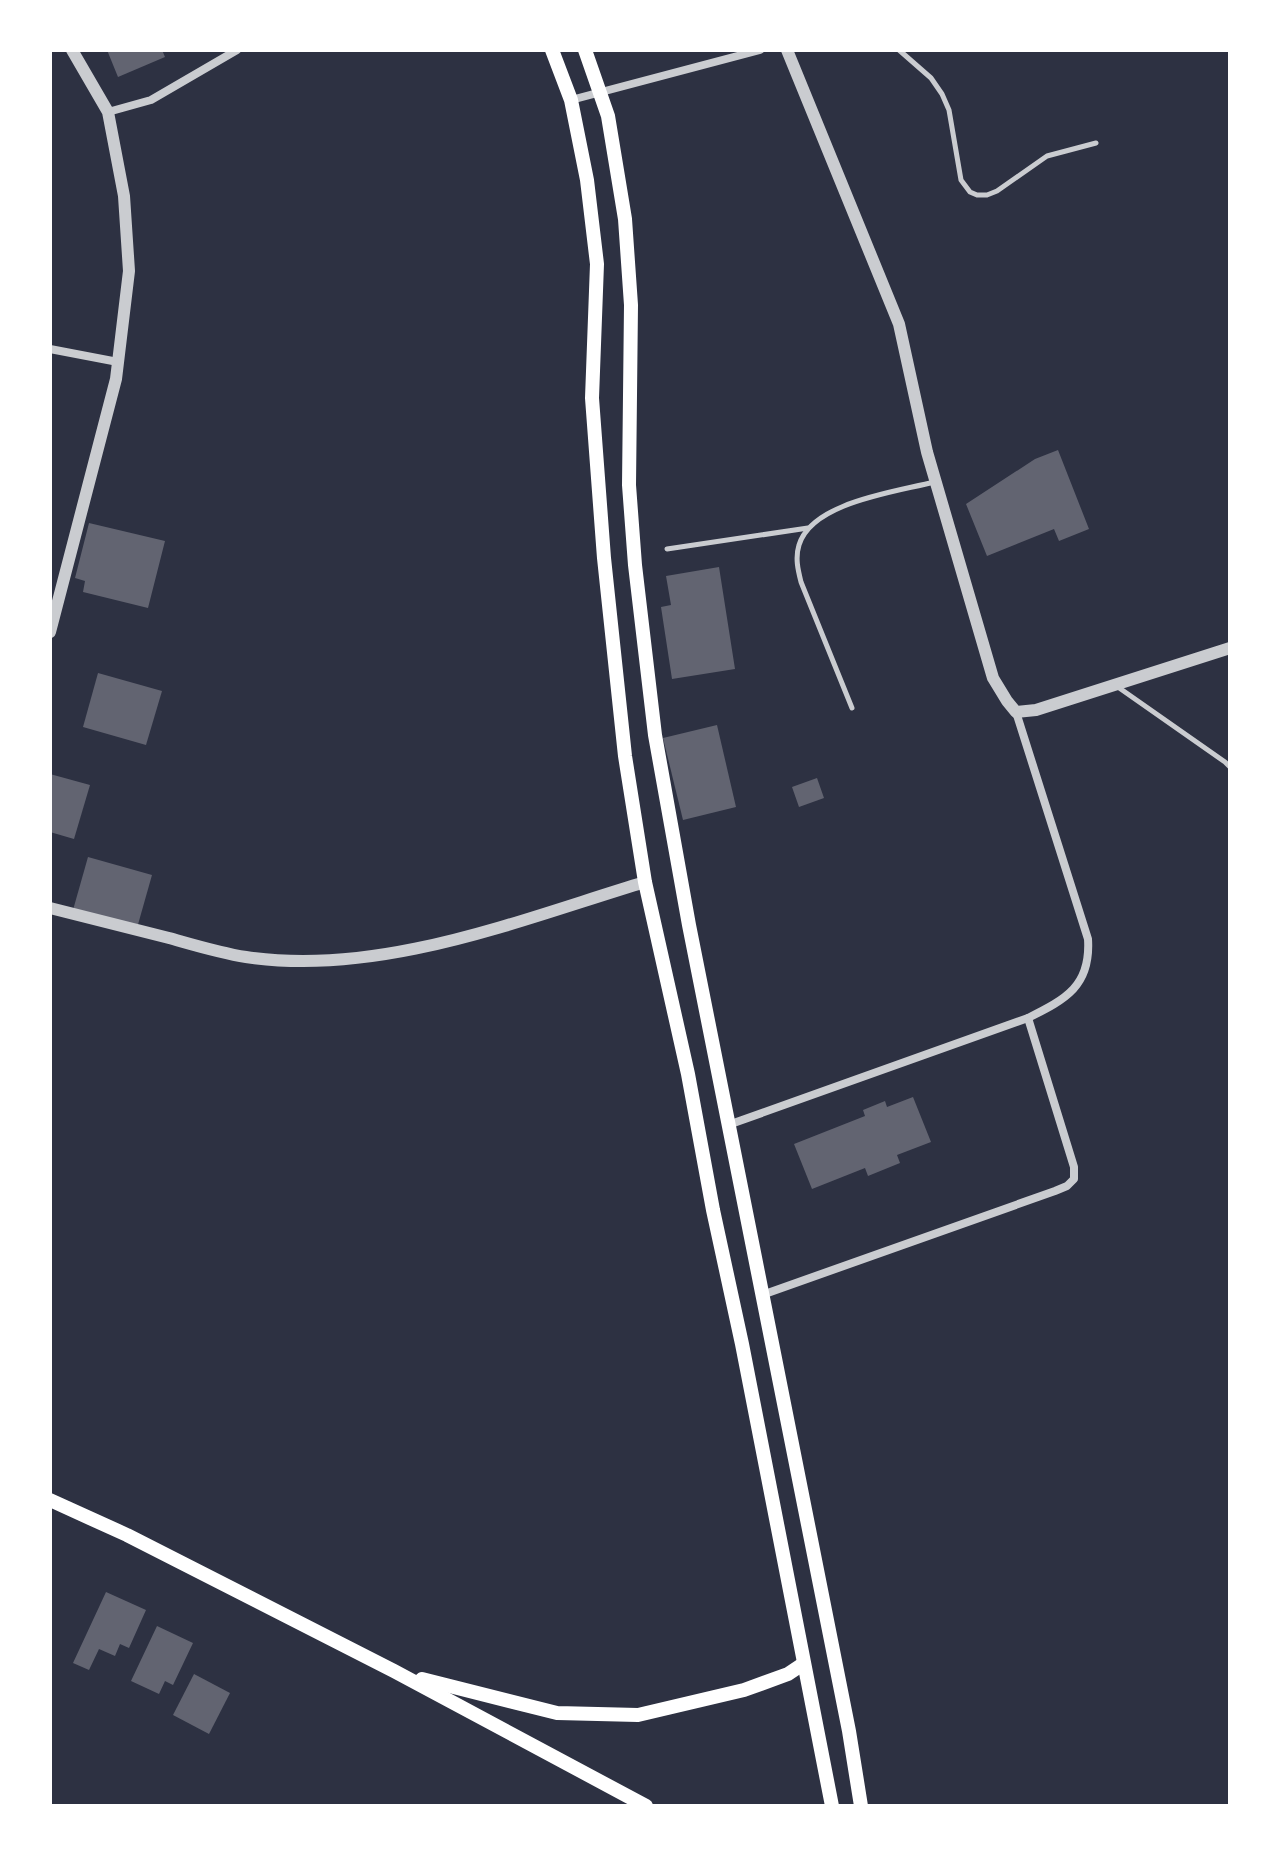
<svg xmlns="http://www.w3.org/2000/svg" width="1280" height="1856" viewBox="0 0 1280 1856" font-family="Inter,sans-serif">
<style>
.building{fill:#626471}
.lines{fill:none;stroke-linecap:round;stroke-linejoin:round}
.service{stroke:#caccd0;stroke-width:5}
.minor{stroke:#caccd0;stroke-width:8}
.tertiary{stroke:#caccd0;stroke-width:12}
.secondary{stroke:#fff;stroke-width:14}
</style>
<rect width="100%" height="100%" fill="#2d3142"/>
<!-- building -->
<g class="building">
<path d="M107,50H162L165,57L118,77Z"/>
<path d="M1058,450L1089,529L1059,541L1054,529L987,556L966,504L1035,459Z"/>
<path d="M89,523L165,541L148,608L83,592L85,581L75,578Z"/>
<path d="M719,567L735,669L672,679L661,607L671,605L666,576Z"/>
<path d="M98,673L162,691L146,745L83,727Z"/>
<path d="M717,725L736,807L683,820L663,738Z"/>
<path d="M50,774L90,785L74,839L50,832Z"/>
<path d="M817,778L824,798L799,807L792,787Z"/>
<path d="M88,857L152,875L137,928L73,910Z"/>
<path d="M913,1097L931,1142L897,1155L900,1163L868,1176L865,1168L812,1189L794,1144L865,1116L863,1110L885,1101L887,1107Z"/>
<path d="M106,1592L146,1610L129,1648L120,1644L115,1656L99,1649L89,1670L73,1663Z"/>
<path d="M157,1626L193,1643L173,1685L165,1681L159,1694L131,1681Z"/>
<path d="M194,1674L230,1693L209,1734L173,1715Z"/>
</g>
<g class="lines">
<!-- service -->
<g class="service">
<path d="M899,50L931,78L942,94L949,110L961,180L970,192L977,195H987L997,191L1047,156L1096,143"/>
<path d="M667,549L808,528"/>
<path d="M1115,685L1225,762L1230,767"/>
<path d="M852,708L801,582C798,570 795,558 799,545C812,502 896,492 934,482"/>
</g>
<!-- minor -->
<g class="minor">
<path d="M571,100L760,50"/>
<path d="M108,112L151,100L237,50"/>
<path d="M50,349L118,362"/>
<path d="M728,1125L1028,1018C1066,999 1091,986 1088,939L1016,712"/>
<path d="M762,1295L1055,1191L1067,1186L1074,1179V1167L1028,1018"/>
</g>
<!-- tertiary -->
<g class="tertiary">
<path d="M787,50L899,324L927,452L993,678L1007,701L1016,712L1036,710L1230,648"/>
<path d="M50,632L116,379L129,271L124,196L108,112L72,50"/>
<path d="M50,908C90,918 129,928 169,938C194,945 220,953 246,957C380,977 519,920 645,882"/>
</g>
<!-- secondary -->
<g class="secondary">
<path d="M552,50L571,100L587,180L597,264L592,398L604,558L625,756L645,882L688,1074L713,1210L742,1344L832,1806"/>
<path d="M585,50L608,116L625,219L631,305L629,485L635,565L655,735L689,925L849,1731L861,1806"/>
<path d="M50,1500L127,1535L394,1671L646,1806"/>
<path d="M422,1679L557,1713L638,1715L744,1690L788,1674L803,1664"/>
</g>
</g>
<!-- border -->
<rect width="1280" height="1856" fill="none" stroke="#ffffff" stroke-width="104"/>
</svg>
